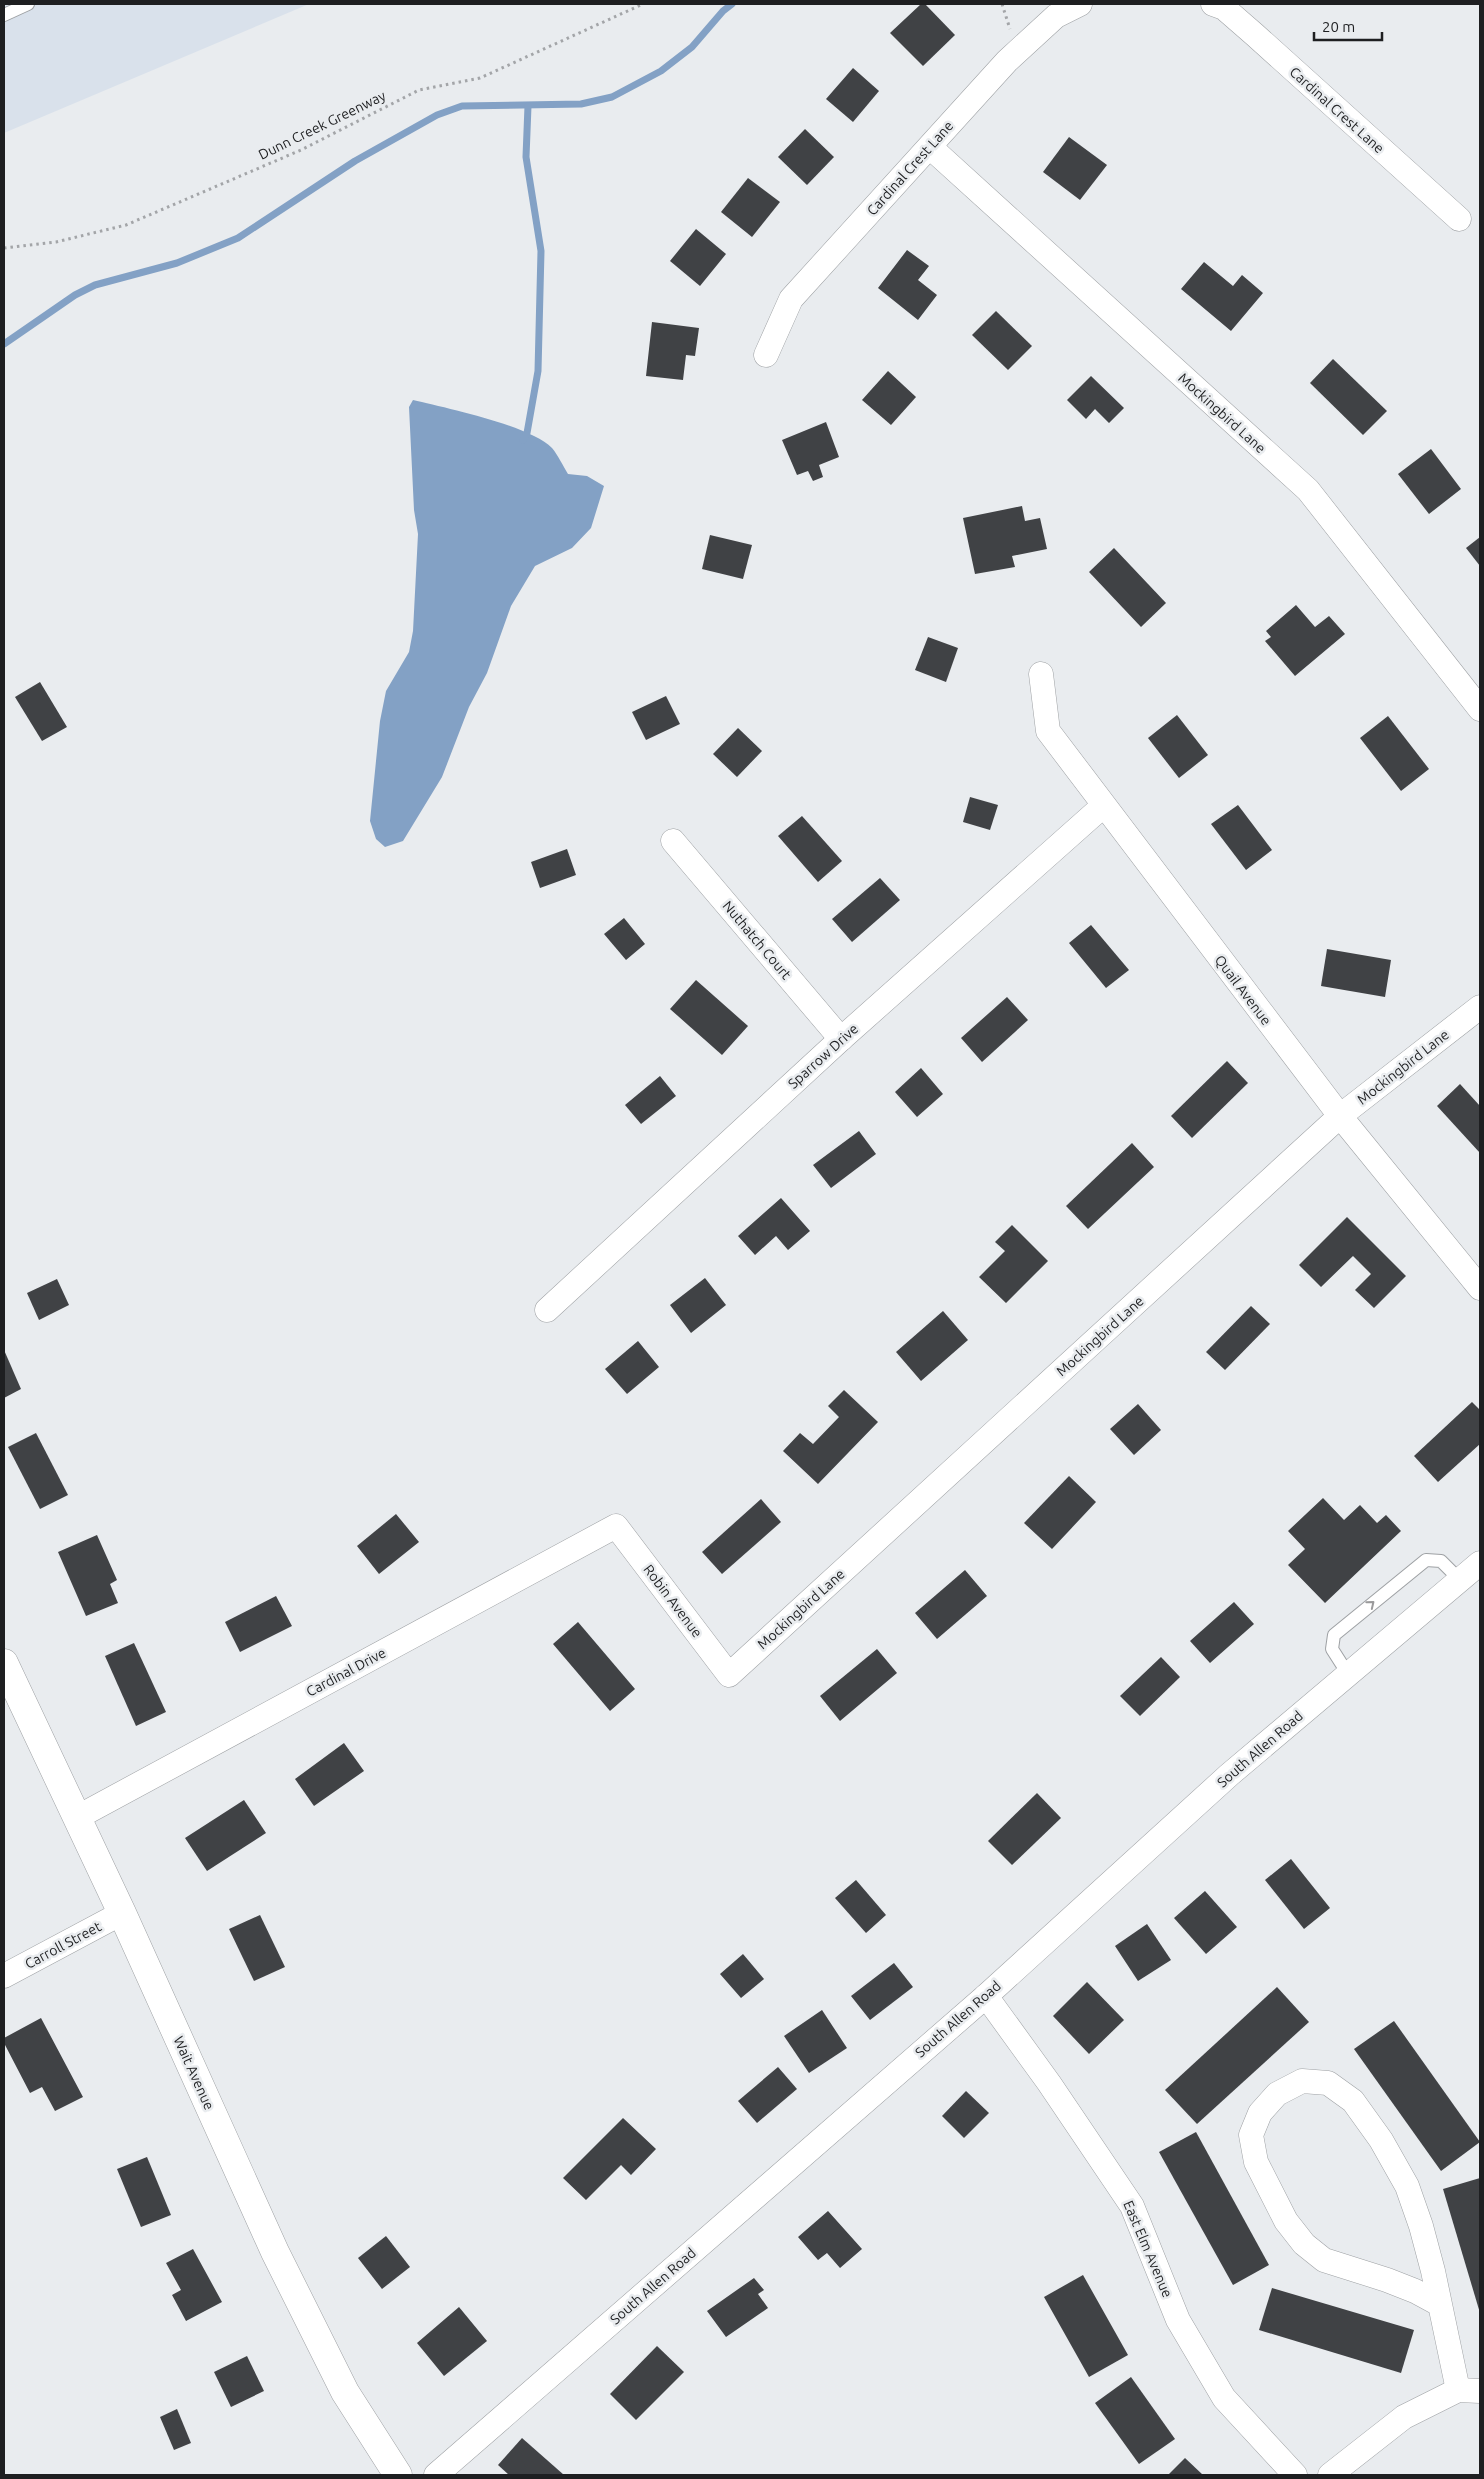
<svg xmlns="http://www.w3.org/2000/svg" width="1484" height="2479" viewBox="0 0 1484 2479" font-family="Ubuntu,sans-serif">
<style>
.built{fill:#d9e1eb}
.water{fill:#83a1c5}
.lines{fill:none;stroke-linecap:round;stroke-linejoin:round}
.stream{stroke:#83a1c5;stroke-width:7}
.building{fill:#404245}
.lane-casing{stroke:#9ea1a4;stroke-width:14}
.street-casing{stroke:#9ea1a4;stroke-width:25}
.secondary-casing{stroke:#9ea1a4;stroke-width:29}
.path{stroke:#a3a5a8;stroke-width:3;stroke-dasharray:2.5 4;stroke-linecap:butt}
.lane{stroke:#fff;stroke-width:12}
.street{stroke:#fff;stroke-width:24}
.secondary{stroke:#fff;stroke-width:28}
.oneway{stroke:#9a9a9b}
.labels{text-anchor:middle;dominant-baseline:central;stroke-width:5;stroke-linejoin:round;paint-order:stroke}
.street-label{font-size:14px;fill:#1e1f21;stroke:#e9ecef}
</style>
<rect width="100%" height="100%" fill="#e9ecef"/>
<!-- built -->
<path class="built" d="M4,4H309L4,133Z"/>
<!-- water -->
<path class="water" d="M413,400C446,408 529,425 552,448C558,455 563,466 568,474L587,476L604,486L591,528L572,548L535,566L511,606L487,673L469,707L442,777L403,841L385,847L376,839L370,821L380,721L386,691L409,652L413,631L418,534L414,510L409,407Z"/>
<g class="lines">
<!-- stream -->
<g class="stream">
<path d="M4,344L75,295L95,285L177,263L238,238L355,161L437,115L462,106L581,104L612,97L661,71L692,47L723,11L732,4"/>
<path d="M523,440L527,433L538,371L541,251L526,157L528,106"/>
</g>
</g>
<!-- building -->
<g class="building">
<path d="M921,4H925L955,35L923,66L890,33Z"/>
<path d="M853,68L879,91L853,122L826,99Z"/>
<path d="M805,129L834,157L807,185L778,157Z"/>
<path d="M1069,137L1107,165L1080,200L1043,172Z"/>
<path d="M748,178L780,202L752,237L721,212Z"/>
<path d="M696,229L726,254L700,286L670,261Z"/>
<path d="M907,250L929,266L918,280L937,295L918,320L878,288Z"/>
<path d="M1204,262L1233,286L1242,275L1263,293L1231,331L1181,289Z"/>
<path d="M996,311L1032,346L1008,370L972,335Z"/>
<path d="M652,322L699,328L695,356L686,355L683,380L646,376Z"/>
<path d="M1333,359L1387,411L1363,435L1310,383Z"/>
<path d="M888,371L916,397L891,425L862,400Z"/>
<path d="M1091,376L1124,408L1109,423L1095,409L1086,419L1067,400Z"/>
<path d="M826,422L839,457L819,465L823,477L813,481L808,471L797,475L782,440Z"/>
<path d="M1431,449L1461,489L1429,514L1398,474Z"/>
<path d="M1022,506L1025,521L1040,518L1047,549L1012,556L1015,567L975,574L963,518Z"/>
<path d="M710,535L752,545L743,579L702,569Z"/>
<path d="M1480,537V566L1466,548Z"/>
<path d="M1114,548L1166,603L1141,627L1089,572Z"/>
<path d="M1296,605L1315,627L1329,616L1345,634L1295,676L1265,641L1271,637L1266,631Z"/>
<path d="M928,637L958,648L946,682L915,670Z"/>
<path d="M40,682L67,727L42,741L15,697Z"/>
<path d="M666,696L680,724L646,740L632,712Z"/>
<path d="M1177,715L1208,755L1179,778L1148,738Z"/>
<path d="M1388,716L1429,769L1401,791L1360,738Z"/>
<path d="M738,728L762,751L737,777L713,754Z"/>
<path d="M970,797L998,805L990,830L963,822Z"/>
<path d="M1238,805L1272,850L1246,870L1211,824Z"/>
<path d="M802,816L842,861L818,882L778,836Z"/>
<path d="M567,849L576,875L540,888L531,862Z"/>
<path d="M880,878L900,900L852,942L832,919Z"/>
<path d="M624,918L645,944L626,960L604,934Z"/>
<path d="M1091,925L1129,970L1106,988L1069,943Z"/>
<path d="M1327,949L1391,960L1385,997L1321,986Z"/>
<path d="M696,980L748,1026L722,1055L670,1009Z"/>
<path d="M1007,997L1028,1020L982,1062L961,1038Z"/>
<path d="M1227,1061L1248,1083L1192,1138L1171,1116Z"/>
<path d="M921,1068L943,1094L917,1117L895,1092Z"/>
<path d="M660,1076L676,1096L641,1124L625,1105Z"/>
<path d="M1460,1084L1480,1106V1153L1437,1106Z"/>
<path d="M859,1131L876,1154L831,1188L813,1165Z"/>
<path d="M1132,1143L1154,1167L1088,1229L1066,1206Z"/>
<path d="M781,1198L810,1231L788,1250L776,1236L755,1255L738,1236Z"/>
<path d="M1347,1217L1406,1276L1374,1308L1355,1290L1371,1274L1353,1256L1321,1287L1299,1265Z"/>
<path d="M1012,1225L1048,1261L1006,1303L979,1277L1005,1251L995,1242Z"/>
<path d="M705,1278L726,1305L691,1333L670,1305Z"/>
<path d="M57,1279L69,1305L39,1320L27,1293Z"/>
<path d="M1251,1306L1270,1324L1225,1370L1206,1352Z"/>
<path d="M943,1311L968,1340L921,1381L896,1352Z"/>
<path d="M638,1341L659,1367L627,1394L605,1369Z"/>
<path d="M4,1350L21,1389L4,1398Z"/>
<path d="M844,1390L878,1422L818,1484L783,1451L800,1433L813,1444L839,1417L828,1406Z"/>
<path d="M1472,1402L1480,1410V1444L1438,1482L1414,1456Z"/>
<path d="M1138,1404L1161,1430L1134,1455L1110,1429Z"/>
<path d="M36,1433L68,1495L40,1509L8,1447Z"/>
<path d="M1069,1476L1096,1502L1052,1549L1024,1523Z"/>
<path d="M1323,1498L1344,1520L1360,1505L1377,1523L1386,1515L1401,1531L1325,1603L1288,1565L1305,1549L1288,1531Z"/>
<path d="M761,1499L781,1522L722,1574L702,1552Z"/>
<path d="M396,1514L419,1542L379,1574L357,1546Z"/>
<path d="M97,1535L117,1580L110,1584L118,1603L86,1616L58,1552Z"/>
<path d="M965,1570L987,1596L937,1639L915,1613Z"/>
<path d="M276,1596L292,1626L240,1652L225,1622Z"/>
<path d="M1234,1602L1254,1624L1210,1663L1190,1641Z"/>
<path d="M578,1622L635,1689L610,1711L553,1644Z"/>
<path d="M134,1643L166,1712L136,1726L105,1656Z"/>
<path d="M877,1649L897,1673L840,1721L820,1696Z"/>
<path d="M1161,1657L1180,1677L1140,1716L1120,1696Z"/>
<path d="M344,1743L364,1771L314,1806L295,1779Z"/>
<path d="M1037,1793L1061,1818L1012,1865L988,1841Z"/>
<path d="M244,1800L266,1833L207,1871L185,1838Z"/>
<path d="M1291,1859L1330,1908L1304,1929L1265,1880Z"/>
<path d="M856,1880L886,1915L866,1933L835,1898Z"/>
<path d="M1205,1891L1237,1927L1206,1954L1174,1918Z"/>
<path d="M260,1915L285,1967L254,1981L229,1929Z"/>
<path d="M1147,1924L1171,1960L1138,1981L1115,1946Z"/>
<path d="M743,1954L764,1979L741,1998L720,1974Z"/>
<path d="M894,1963L913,1987L870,2020L851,1996Z"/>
<path d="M1087,1982L1124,2020L1089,2054L1053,2016Z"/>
<path d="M1277,1987L1309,2022L1197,2124L1165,2090Z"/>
<path d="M822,2010L847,2048L809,2073L784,2036Z"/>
<path d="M41,2018L83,2097L55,2111L42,2087L30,2093L4,2043V2038Z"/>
<path d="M1394,2021L1480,2142L1441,2171L1354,2049Z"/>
<path d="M778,2067L797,2089L757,2123L738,2101Z"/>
<path d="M966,2091L989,2113L964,2138L942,2116Z"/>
<path d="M623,2118L656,2149L631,2175L621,2165L586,2200L563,2178Z"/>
<path d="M1196,2132L1269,2265L1233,2285L1159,2152Z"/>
<path d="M147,2157L171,2215L141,2227L117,2169Z"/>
<path d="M1480,2178V2313L1443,2189Z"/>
<path d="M828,2211L862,2249L840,2268L827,2253L818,2260L798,2237Z"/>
<path d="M386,2236L410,2267L382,2289L358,2258Z"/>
<path d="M193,2249L222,2302L186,2321L172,2295L181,2290L166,2263Z"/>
<path d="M1083,2275L1128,2355L1089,2377L1044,2297Z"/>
<path d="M754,2278L764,2290L758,2294L768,2308L726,2337L707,2311Z"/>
<path d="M1272,2288L1414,2330L1401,2373L1259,2330Z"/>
<path d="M459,2307L487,2341L444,2376L417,2343Z"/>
<path d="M657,2346L684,2372L636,2420L610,2394Z"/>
<path d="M247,2356L264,2391L231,2407L214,2372Z"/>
<path d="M1131,2377L1175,2439L1139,2464L1095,2403Z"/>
<path d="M177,2409L191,2443L174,2450L160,2417Z"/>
<path d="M522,2438L564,2475H509L498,2465Z"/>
<path d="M1185,2458L1203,2475H1168Z"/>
</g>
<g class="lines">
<!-- lane casing -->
<g class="lane-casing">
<g id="lane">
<path d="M4,15L28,4"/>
<path d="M1348,1674L1332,1649L1334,1635L1426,1560L1441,1561L1460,1580"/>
</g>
</g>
<!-- street casing -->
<g class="street-casing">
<g id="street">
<path d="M1213,4L1224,8L1255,35L1459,219"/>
<path d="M930,147L1308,490L1480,709"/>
<path d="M766,355L791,299L1007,61L1056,16L1080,4"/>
<path d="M1041,674L1048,731L1340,1116L1480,1288"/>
<path d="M673,841L841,1039"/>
<path d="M547,1310L841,1039L1103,806"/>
<path d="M76,1818L616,1526L729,1675L1340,1116L1480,1007"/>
<path d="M4,1976L122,1913"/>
<path d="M986,1996L1049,2083L1132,2206L1178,2320L1224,2398L1295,2475"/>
<path d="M1439,2304L1415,2291L1387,2280L1324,2260L1304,2244L1286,2221L1256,2162L1251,2135L1260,2113L1277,2094L1302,2081L1328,2083L1353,2101L1381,2140L1407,2186L1421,2226L1433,2271L1458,2390"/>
<path d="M436,2475L986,1996L1229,1775L1480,1563"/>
<path d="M1330,2475L1404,2417L1458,2390L1480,2391"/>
</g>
</g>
<!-- secondary casing -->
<g class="secondary-casing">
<path id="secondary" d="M4,1663L122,1913L275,2252L345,2392L398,2475"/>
</g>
<!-- path -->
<g class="path">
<path d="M1002,4L1010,29"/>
<path d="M4,248L56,242L126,225L301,150L419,90L480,78L643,4"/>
</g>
<!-- lane -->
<use href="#lane" class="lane"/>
<!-- street -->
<use href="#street" class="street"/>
<!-- secondary -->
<use href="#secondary" class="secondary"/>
</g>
<!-- one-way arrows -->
<defs><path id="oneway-chevron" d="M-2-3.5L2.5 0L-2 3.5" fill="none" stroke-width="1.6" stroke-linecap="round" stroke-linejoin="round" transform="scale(1.25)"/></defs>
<use class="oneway" href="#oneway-chevron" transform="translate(1371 1604) rotate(-39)"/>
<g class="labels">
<!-- street labels -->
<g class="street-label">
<text transform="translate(1337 110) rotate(42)">Cardinal Crest Lane</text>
<text transform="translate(322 125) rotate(-26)">Dunn Creek Greenway</text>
<text transform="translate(910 168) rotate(-48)">Cardinal Crest Lane</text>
<text transform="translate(1222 413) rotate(42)">Mockingbird Lane</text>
<text transform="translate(757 940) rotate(50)">Nuthatch Court</text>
<text transform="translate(1243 990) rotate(53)">Quail Avenue</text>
<text transform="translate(823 1056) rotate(-42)">Sparrow Drive</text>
<text transform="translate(1403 1067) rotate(-38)">Mockingbird Lane</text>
<text transform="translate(1100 1336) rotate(-42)">Mockingbird Lane</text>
<text transform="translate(673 1601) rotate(53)">Robin Avenue</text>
<text transform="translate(801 1609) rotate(-42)">Mockingbird Lane</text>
<text transform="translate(346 1672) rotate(-28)">Cardinal Drive</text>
<text transform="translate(1260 1749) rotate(-41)">South Allen Road</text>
<text transform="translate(63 1945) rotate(-28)">Carroll Street</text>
<text transform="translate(958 2019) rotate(-41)">South Allen Road</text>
<text transform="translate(194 2073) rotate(66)">Wait Avenue</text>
<text transform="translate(1148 2249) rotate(67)">East Elm Avenue</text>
<text transform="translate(653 2286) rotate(-41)">South Allen Road</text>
</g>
</g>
<!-- border -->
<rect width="1484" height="2479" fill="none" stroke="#1e1f21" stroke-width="10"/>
<!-- scale -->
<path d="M1314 32v8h68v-8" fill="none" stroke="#1e1f21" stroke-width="2.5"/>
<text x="1322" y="32" font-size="15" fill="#1e1f21" stroke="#e9ecef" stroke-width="4" paint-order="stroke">20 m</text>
</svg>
